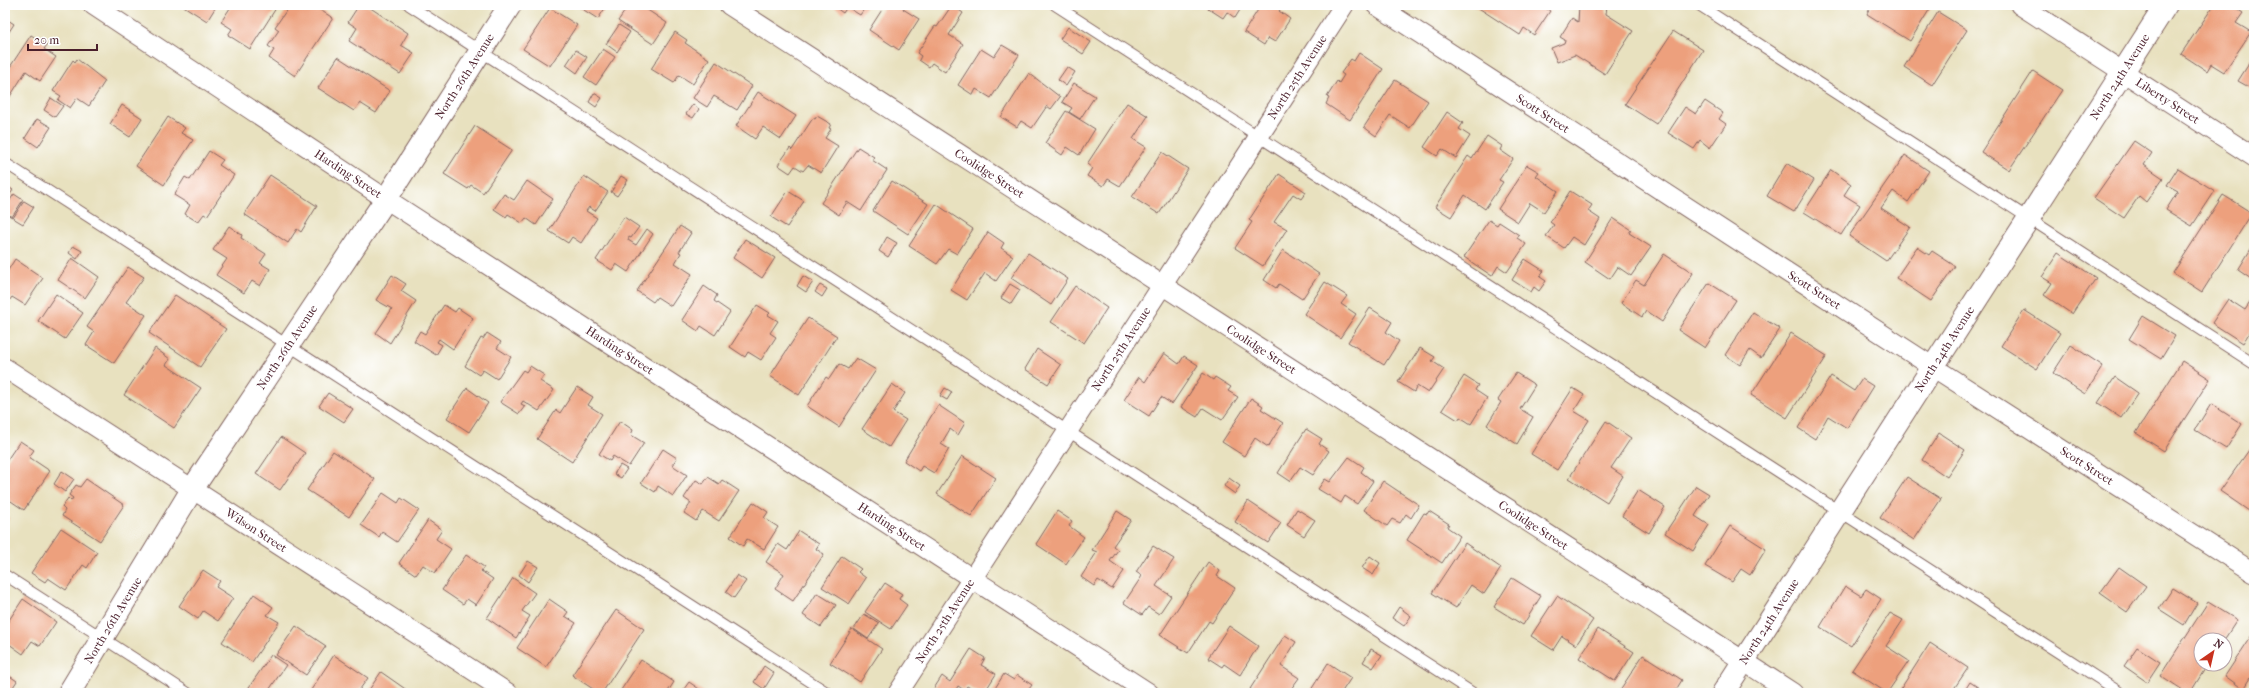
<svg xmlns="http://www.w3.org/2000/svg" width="2259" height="698" viewBox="0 0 2259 698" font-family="'IM FELL French Canon',serif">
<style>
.building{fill:#eda07d}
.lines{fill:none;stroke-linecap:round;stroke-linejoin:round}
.service-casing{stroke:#81635f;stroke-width:12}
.minor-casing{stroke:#81635f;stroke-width:21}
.tertiary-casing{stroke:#81635f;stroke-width:24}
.service{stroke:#fff;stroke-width:10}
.minor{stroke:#fff;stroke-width:19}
.tertiary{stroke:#fff;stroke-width:22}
.labels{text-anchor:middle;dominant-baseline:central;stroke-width:3;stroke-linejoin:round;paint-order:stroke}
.street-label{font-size:12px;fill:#4a1f2b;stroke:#fff}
</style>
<rect width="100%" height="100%" fill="#fff"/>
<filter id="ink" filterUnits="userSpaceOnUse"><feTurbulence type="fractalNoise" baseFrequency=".025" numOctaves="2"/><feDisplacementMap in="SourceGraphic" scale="8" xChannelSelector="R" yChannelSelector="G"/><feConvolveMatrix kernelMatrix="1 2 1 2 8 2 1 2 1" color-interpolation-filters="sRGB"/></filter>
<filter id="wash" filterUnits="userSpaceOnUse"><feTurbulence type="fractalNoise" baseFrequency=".012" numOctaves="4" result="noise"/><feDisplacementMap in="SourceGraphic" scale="16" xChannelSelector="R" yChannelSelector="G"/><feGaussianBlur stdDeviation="0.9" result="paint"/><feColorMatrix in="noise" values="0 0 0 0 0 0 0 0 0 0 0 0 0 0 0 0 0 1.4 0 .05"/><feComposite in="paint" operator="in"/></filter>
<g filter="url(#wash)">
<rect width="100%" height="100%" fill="#e8e1bf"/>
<g id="blocks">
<!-- building -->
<g class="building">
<path d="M182,5H217L207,21Z"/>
<path d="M232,5H278L250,49L228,35L232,29L221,22Z"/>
<path d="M290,5H312L333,18L295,76L269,58L274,50L268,46L279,30L275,27Z"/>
<path d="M359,5H366L408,33L401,45L414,53L400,74L349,41L357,28L348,22Z"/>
<path d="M576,5H607L598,19Z"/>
<path d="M629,5H640L667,23L653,44L618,21Z"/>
<path d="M832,5H867L860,15L847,7L843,13Z"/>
<path d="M885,5H906L903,9L919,19L899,50L869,30Z"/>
<path d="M952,5L963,13L949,35L963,44L945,72L932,63L929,67L919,60L921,56L917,53L935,26L937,27Z"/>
<path d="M1203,5H1243L1235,18L1227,12L1223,18Z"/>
<path d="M1261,5H1280L1282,7L1279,11L1290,19L1275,42L1268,38L1264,45L1244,32Z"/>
<path d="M1474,5H1545L1544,7L1550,11L1534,35L1524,28L1520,35Z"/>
<path d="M1579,5H1607L1606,14L1633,31L1605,74L1575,55L1557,62L1551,48L1564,43L1565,40L1560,37L1572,18L1578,22Z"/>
<path d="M1872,5H1927L1931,7L1910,41L1867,14Z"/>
<path d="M2214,5H2231L2243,13L2236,23L2251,32L2224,72L2211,64L2207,71L2181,54Z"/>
<path d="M550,8L577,25L550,66L523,49Z"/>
<path d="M1938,12L1967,30L1932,85L1904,67Z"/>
<path d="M5,18L14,24L5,38Z"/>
<path d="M619,25L630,32L617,52L606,44Z"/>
<path d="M1068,27L1091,42L1083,54L1060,39Z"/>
<path d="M1673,31L1703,50L1656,124L1625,104Z"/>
<path d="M675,32L687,40L685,43L709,59L693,84L679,75L674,83L651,69Z"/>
<path d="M31,35L47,45L44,49L56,57L40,81L26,71L9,98L5,96V67L8,70Z"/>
<path d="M1002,45L1019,55L991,98L976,89L973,95L958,85L981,49L994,57Z"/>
<path d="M603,49L615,57L596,85L584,77Z"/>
<path d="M576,50L587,57L577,73L566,65Z"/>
<path d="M1359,53L1383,69L1350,120L1326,104L1329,98L1327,97L1337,81L1339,83L1344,75L1341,73L1351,59L1354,61Z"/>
<path d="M2254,56V90L2238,81Z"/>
<path d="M338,57L390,91L376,113L360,103L354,111L318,88Z"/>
<path d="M77,59L105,81L89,106L77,98L70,108L58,100L61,96L53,91L73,60L75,62Z"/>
<path d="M716,62L752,86L737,110L714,96L707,107L693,98Z"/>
<path d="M1067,67L1075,72L1066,86L1058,80Z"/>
<path d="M2033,71L2062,90L2009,170L1981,152Z"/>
<path d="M1029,73L1060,97L1051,109L1047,106L1032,128L1021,121L1017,127L1001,117Z"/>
<path d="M1395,80L1428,101L1410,128L1390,115L1376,136L1364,127Z"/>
<path d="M1074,83L1095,96L1080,119L1069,112L1072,108L1062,102Z"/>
<path d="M758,92L796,116L781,139L763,127L755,139L736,126Z"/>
<path d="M594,93L602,98L596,107L589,102Z"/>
<path d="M51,98L63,106L55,117L44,110Z"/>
<path d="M1705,101L1723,113L1719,119L1726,124L1710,148L1700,140L1694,149L1668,133L1685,107L1696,114Z"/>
<path d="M1127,103L1148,116L1133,139L1146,147L1120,186L1108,179L1103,186L1087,176L1092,168L1087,164Z"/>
<path d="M693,104L699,109L693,118L686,114Z"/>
<path d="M122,105L142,118L130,137L110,124Z"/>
<path d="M1066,111L1095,129L1079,155L1067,147L1062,155L1045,143Z"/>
<path d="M1447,112L1463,123L1459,129L1470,136L1456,158L1442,149L1437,156L1424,147Z"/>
<path d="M817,116L831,124L829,128L831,129L825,138L838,146L821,173L808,165L803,171L795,166L790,173L778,165L790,148L792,150L813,118L815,119Z"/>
<path d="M168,117L185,128L181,133L193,140L164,185L136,166Z"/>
<path d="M37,119L51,127L38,147L25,138Z"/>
<path d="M475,126L512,150L483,193L471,185L468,189L444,174Z"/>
<path d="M1487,136L1502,146L1500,150L1513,159L1499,180L1503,182L1485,209L1465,195L1451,217L1435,207L1468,156L1472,159Z"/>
<path d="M2134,141L2152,153L2144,165L2163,178L2146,202L2139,196L2124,218L2094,198Z"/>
<path d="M858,147L874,157L872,160L887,170L861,211L847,202L839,215L821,203Z"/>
<path d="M209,151L223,160L219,165L234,175L207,216L204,214L198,222L185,214L190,205L174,195L185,177L190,180Z"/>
<path d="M1162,152L1188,169L1159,214L1132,197Z"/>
<path d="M1905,155L1929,171L1908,202L1893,191L1881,208L1910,227L1886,261L1849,236Z"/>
<path d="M1787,163L1814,180L1794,212L1767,196Z"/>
<path d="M1527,165L1539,172L1536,176L1558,191L1544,212L1530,203L1518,222L1498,209Z"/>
<path d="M2178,168L2215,191L2192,226L2166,210L2178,191L2167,185Z"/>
<path d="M1831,170L1851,184L1844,195L1860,205L1841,235L1804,212Z"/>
<path d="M1279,174L1306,192L1301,199L1293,194L1274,222L1287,229L1263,266L1235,248L1252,222L1249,220Z"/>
<path d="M270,175L317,206L301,232L297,229L288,243L244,214Z"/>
<path d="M584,176L608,192L595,211L589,207L586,211L597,218L581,243L572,237L568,243L549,231Z"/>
<path d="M621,176L628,180L617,196L611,192Z"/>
<path d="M527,181L553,199L536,225L526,218L522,223L508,214L506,217L494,209L504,194L514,200Z"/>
<path d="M892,181L928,204L908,234L873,211Z"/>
<path d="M5,185L13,190L5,202Z"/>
<path d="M788,191L804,201L787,227L771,217Z"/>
<path d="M1570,191L1592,205L1588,211L1600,219L1584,245L1572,237L1564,248L1546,236L1554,225L1550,222Z"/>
<path d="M14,194L23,200L12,217L5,213V208Z"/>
<path d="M2223,195L2252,213L2202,292L2173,273Z"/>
<path d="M24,201L34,207L23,224L13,218Z"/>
<path d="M936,204L973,229L957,254L948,249L937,264L909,246Z"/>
<path d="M624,217L639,227L631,238L629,237L628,240L636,245L647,229L653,234L628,272L616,264L612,270L596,260Z"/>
<path d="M1613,218L1631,230L1629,233L1651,247L1631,276L1618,267L1610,279L1585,262Z"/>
<path d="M1489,220L1497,225L1499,222L1519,235L1517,238L1526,244L1507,272L1498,266L1492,276L1464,257Z"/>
<path d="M229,226L242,235L241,238L266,254L260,263L270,269L260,286L252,281L244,293L216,275L227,259L213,250Z"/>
<path d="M680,226L691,233L679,252L681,253L675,263L692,274L671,306L657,297L653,302L637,291Z"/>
<path d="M988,232L1004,243L1001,248L1013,256L996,281L985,273L967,300L951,290Z"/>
<path d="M887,237L897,243L888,257L879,251Z"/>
<path d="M745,239L775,258L762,278L733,258Z"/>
<path d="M2254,244V281L2238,270Z"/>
<path d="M73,246L82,251L77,259L69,253Z"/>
<path d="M1917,247L1929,255L1932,251L1955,266L1931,301L1896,278Z"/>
<path d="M1283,250L1319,274L1302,299L1279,284L1276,288L1264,280Z"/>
<path d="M1028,253L1068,279L1051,305L1011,278Z"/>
<path d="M2058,253L2096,278L2072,314L2044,295L2052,283L2042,277Z"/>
<path d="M1664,254L1693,273L1662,322L1646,311L1642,317L1621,303L1636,280L1644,285Z"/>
<path d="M72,258L99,277L85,298L58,280Z"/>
<path d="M15,259L43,278L25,305L12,297L7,304L5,302V275Z"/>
<path d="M1525,259L1544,271L1540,277L1546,281L1539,291L1534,287L1531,292L1512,280Z"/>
<path d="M128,267L144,277L126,302L146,315L114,363L86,345L94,332L87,327Z"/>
<path d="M392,275L406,284L401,291L416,301L390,343L376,333L392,309L376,300Z"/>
<path d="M803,276L813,282L806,292L797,286Z"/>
<path d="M1325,282L1347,296L1341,304L1356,314L1340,338L1304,314Z"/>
<path d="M1709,283L1736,300L1705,348L1678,330Z"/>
<path d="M1010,284L1020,290L1011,304L1001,298Z"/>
<path d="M820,285L827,289L822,297L815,292Z"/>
<path d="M704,286L717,295L714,301L730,312L715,335L701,326L698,331L682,320Z"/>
<path d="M1075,286L1107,308L1084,343L1051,322Z"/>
<path d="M56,294L83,313L65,339L38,321Z"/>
<path d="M175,295L226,329L200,367L149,333Z"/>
<path d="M2253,298L2254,325L2243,343L2212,323L2228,299L2245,310Z"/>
<path d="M444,305L455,312L458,308L473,318L453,349L439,339L437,342L442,345L436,355L414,341L420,331L425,334Z"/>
<path d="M757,305L770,313L768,315L778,321L770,333L776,337L761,360L748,352L745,357L730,347Z"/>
<path d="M1370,308L1392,322L1386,332L1399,341L1384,365L1348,342Z"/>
<path d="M2024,310L2060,333L2037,369L2001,346Z"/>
<path d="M1753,312L1780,329L1761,358L1750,350L1740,365L1725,355Z"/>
<path d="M2143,316L2175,336L2161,359L2129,339Z"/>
<path d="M808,318L837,336L799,395L770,376Z"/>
<path d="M487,333L501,342L497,348L511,357L497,379L483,370L479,375L465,366L481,338L483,339Z"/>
<path d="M1791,333L1827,356L1787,418L1751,395Z"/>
<path d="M2071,345L2103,366L2085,394L2053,373Z"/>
<path d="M155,348L170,359L166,365L201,388L174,428L124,395Z"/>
<path d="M1420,348L1435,357L1432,361L1444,369L1428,393L1417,386L1414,392L1398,382Z"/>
<path d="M1037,349L1061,365L1048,384L1025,369Z"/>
<path d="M1164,353L1179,364L1184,356L1198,365L1172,404L1161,397L1149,416L1124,400L1139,377L1145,382Z"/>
<path d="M856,358L876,370L839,427L807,406L826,377L829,379L839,364L848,369Z"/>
<path d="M2182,361L2210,379L2164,451L2136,433Z"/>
<path d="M530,366L544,375L540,381L554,390L539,411L523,401L521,404L525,406L519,414L500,402L523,370L526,372Z"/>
<path d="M1203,373L1213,380L1215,377L1231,387L1228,391L1238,397L1222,420L1203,408L1197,417L1181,407Z"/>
<path d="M1516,373L1535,385L1520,409L1533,417L1517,444L1487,425L1501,402L1498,400Z"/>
<path d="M1464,376L1478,385L1475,390L1487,398L1471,424L1460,417L1458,420L1442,410Z"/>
<path d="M1831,376L1854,391L1862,379L1873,386L1847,428L1828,416L1815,439L1798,428Z"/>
<path d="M2115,377L2138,393L2121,418L2098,403Z"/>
<path d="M892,384L905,393L893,412L906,420L889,447L862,429Z"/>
<path d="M577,387L593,397L588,405L602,414L572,462L537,439L556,410L560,413Z"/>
<path d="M467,388L488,403L469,432L447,418Z"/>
<path d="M945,388L952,392L947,400L940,396Z"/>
<path d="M1573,388L1584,395L1574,411L1589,420L1557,470L1531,454Z"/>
<path d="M328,393L353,409L344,422L319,406Z"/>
<path d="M1251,398L1263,406L1261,409L1283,423L1268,447L1255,438L1244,456L1222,442Z"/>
<path d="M2211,404L2242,424L2226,449L2195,430Z"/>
<path d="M938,405L965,423L958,435L950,429L941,444L949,449L934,473L922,466L919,471L904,461Z"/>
<path d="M620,421L633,430L631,435L644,443L629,466L613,456L610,461L599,454Z"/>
<path d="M1606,421L1631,438L1611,468L1623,476L1607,502L1569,478Z"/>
<path d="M1306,429L1322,439L1319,444L1329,451L1313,475L1300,467L1290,481L1278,473Z"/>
<path d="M1939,433L1965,450L1947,477L1922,460Z"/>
<path d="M281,437L305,453L280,490L256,474Z"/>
<path d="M20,441L34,450L29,457L50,471L24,510L5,497V463Z"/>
<path d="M2254,443V504L2249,511L2220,491Z"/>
<path d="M663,449L677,458L672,465L687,475L673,496L658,486L655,492L641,483Z"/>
<path d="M333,451L375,479L349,517L307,490Z"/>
<path d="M962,456L996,478L971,516L937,494Z"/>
<path d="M1349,457L1364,467L1361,472L1373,481L1357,504L1345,496L1341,503L1318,489L1325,479L1330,482Z"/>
<path d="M620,465L627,469L621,478L614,474Z"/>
<path d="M62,471L74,479L65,492L54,484Z"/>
<path d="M708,477L719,484L722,480L739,491L719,521L703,511L696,521L684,513L691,503L684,498L696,480L703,484Z"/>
<path d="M1907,477L1941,499L1914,540L1880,518Z"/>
<path d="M1229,478L1240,486L1235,494L1224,486Z"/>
<path d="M86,479L124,505L100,541L62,516L65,510L62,507L68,498L71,501L73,498L69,495L76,485L80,487Z"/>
<path d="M1383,481L1419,505L1411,518L1406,514L1400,523L1392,519L1387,526L1364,510Z"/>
<path d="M1696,486L1709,494L1695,516L1709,525L1693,551L1665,533Z"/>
<path d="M1638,490L1665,507L1649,533L1622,516Z"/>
<path d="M383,493L398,503L401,498L419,510L397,542L382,532L379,537L361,525Z"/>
<path d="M1248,501L1281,523L1268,543L1235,522Z"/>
<path d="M753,502L768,512L764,518L778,527L764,549L747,539L743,546L730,537Z"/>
<path d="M1297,509L1315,520L1304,536L1287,525Z"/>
<path d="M1057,511L1072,521L1069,526L1084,537L1066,564L1036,544Z"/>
<path d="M1117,511L1131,520L1113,546L1118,550L1110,561L1124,571L1112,589L1098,580L1094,586L1081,577L1097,552L1092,550Z"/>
<path d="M1429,511L1449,524L1447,527L1460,536L1442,563L1407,540L1424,513L1427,514Z"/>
<path d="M5,516L9,518L5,525Z"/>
<path d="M428,520L442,530L436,539L451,549L435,573L423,565L416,575L399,563Z"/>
<path d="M1730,526L1766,549L1750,575L1741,569L1732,582L1705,566Z"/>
<path d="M61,528L97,552L87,568L83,565L66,590L48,578L45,582L31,573Z"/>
<path d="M799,531L819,544L816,549L824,554L793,601L775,589L784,574L766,562L778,544L787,550Z"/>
<path d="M1465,543L1501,568L1484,594L1471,585L1456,608L1432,593Z"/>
<path d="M1153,546L1174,559L1156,586L1171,596L1159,614L1148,607L1142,615L1124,603L1142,576L1136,572Z"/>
<path d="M466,555L484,567L481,571L493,579L476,605L467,599L463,604L442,590Z"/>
<path d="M842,556L861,569L858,572L866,578L849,604L822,587Z"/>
<path d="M1370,556L1380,563L1373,575L1362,568Z"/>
<path d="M528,561L538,567L528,582L519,575Z"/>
<path d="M1208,562L1220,571L1217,576L1235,588L1212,623L1209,621L1188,653L1160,635Z"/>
<path d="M2119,567L2146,586L2127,612L2100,593Z"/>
<path d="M203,570L220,581L216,587L233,598L218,621L203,611L198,619L179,606Z"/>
<path d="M737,575L746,581L734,598L726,592Z"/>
<path d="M513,578L535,593L522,611L530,616L516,638L487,618Z"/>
<path d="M1512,578L1541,596L1523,625L1494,607Z"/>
<path d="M885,583L902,594L899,599L907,605L891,629L865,612Z"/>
<path d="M1845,586L1861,596L1866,589L1881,599L1851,646L1820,627Z"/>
<path d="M2173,588L2197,603L2184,625L2159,609Z"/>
<path d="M817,593L836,605L821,627L803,615Z"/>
<path d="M254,594L273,607L267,615L279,622L252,662L222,642Z"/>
<path d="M1557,596L1593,620L1576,645L1562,636L1553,650L1531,636Z"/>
<path d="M23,599L56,622L40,646L32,641L23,654L5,641V626Z"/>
<path d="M549,599L568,612L565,616L576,623L546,667L517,648Z"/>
<path d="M2208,602L2237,620L2224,640H2201V664H2208L2190,693H2186L2160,676Z"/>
<path d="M1399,607L1411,616L1404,626L1392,618Z"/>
<path d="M616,610L644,629L602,693H599L572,675Z"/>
<path d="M1890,613L1903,620L1886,646L1909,661L1887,693L1852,670Z"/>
<path d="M864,614L879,623L868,639L854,629Z"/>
<path d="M296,626L326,646L306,675L276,655Z"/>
<path d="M1229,626L1258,646L1240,675L1224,664L1222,667L1208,658Z"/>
<path d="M852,629L882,649L860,682L830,663Z"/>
<path d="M1598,629L1634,652L1615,681L1579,658Z"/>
<path d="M2254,632V680L2250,678L2243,689L2225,676Z"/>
<path d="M1285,635L1296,642L1281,666L1299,678L1288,693H1256L1250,689Z"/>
<path d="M1930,643L1968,668L1951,693H1898Z"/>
<path d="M2137,647L2160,662L2147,682L2124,666Z"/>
<path d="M971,649L985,658L981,665L996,674L984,693H979L967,686L964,690L958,686L954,693H931L942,676L950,682Z"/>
<path d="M1371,649L1382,655L1373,668L1363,662Z"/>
<path d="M271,655L286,665L267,693H245Z"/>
<path d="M334,655L368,678L357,693H316L311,690Z"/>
<path d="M1643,655L1682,680L1674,693H1618Z"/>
<path d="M641,660L674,682L667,693H619Z"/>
<path d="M1328,663L1351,678L1341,693H1309Z"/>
<path d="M764,666L774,673L764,689L754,682Z"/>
<path d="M381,672L411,693H367Z"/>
<path d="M5,673L17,681L9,693H5Z"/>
<path d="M1004,674L1014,680L1017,675L1032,685L1029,689L1034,693H992Z"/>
<path d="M689,682L705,693H681Z"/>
<path d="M1970,682L1979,688L1976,693H1963Z"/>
</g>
</g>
</g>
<g filter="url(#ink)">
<use href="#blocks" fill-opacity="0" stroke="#81635f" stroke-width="1"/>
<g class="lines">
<!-- service casing -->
<g class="service-casing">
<g id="service">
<path d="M409,5L1473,693"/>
<path d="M1055,5L2121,693"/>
<path d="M1699,5L2254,364"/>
<path d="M5,163L828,693"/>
<path d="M5,575L188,693"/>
</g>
</g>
<!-- minor casing -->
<g class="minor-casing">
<g id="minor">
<path id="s1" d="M93,5L386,199L1149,693"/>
<path id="s2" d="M729,5L1793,693"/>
<path id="s3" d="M1376,5L1933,367L2254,573"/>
<path id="s4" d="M2020,5L2254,157"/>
<path id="s5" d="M5,368L508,693"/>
<path id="s6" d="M898,693L1344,5"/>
</g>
</g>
<!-- tertiary casing -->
<g class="tertiary-casing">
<g id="tertiary">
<path id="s7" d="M69,693L193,488L386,199L510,5"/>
<path id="s8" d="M1723,693L2166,5"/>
</g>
</g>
<!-- service -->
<use href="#service" class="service"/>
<!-- minor -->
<use href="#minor" class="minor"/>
<!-- tertiary -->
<use href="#tertiary" class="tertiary"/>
</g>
</g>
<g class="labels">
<!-- street labels -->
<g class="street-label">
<text stroke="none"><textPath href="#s7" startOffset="733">North 26th Avenue</textPath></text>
<text stroke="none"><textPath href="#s8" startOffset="733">North 24th Avenue</textPath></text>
<text stroke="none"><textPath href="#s6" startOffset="734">North 25th Avenue</textPath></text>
<text stroke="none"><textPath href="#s4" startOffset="176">Liberty Street</textPath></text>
<text stroke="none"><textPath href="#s3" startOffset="199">Scott Street</textPath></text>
<text stroke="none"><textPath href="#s1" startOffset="306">Harding Street</textPath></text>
<text stroke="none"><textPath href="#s2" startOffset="310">Coolidge Street</textPath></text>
<text stroke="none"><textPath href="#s3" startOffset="523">Scott Street</textPath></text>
<text stroke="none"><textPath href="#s7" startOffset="409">North 26th Avenue</textPath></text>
<text stroke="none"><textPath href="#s6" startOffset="410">North 25th Avenue</textPath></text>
<text stroke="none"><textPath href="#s8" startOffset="409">North 24th Avenue</textPath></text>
<text stroke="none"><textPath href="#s1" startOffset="630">Harding Street</textPath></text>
<text stroke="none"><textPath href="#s2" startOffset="634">Coolidge Street</textPath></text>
<text stroke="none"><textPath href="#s3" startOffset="847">Scott Street</textPath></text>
<text stroke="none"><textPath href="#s2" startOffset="958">Coolidge Street</textPath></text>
<text stroke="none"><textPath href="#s1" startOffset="954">Harding Street</textPath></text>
<text stroke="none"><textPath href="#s5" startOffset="299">Wilson Street</textPath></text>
<text stroke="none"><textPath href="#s7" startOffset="85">North 26th Avenue</textPath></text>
<text stroke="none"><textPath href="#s6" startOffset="86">North 25th Avenue</textPath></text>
<text stroke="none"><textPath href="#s8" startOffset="85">North 24th Avenue</textPath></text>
</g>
</g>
<!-- margin -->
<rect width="2259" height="698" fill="none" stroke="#fff" stroke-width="20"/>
<!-- north arrow -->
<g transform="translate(2213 652) rotate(34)"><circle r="19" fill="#ffffff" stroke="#b7a5aa"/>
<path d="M0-3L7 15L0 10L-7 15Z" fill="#c8321e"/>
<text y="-6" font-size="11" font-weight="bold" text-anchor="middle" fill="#4a1f2b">N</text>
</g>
<!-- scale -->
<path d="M28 44v6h69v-6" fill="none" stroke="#4a1f2b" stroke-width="2"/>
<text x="34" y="44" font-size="12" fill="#4a1f2b" stroke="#ffffff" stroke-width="3" paint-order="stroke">20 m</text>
</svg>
